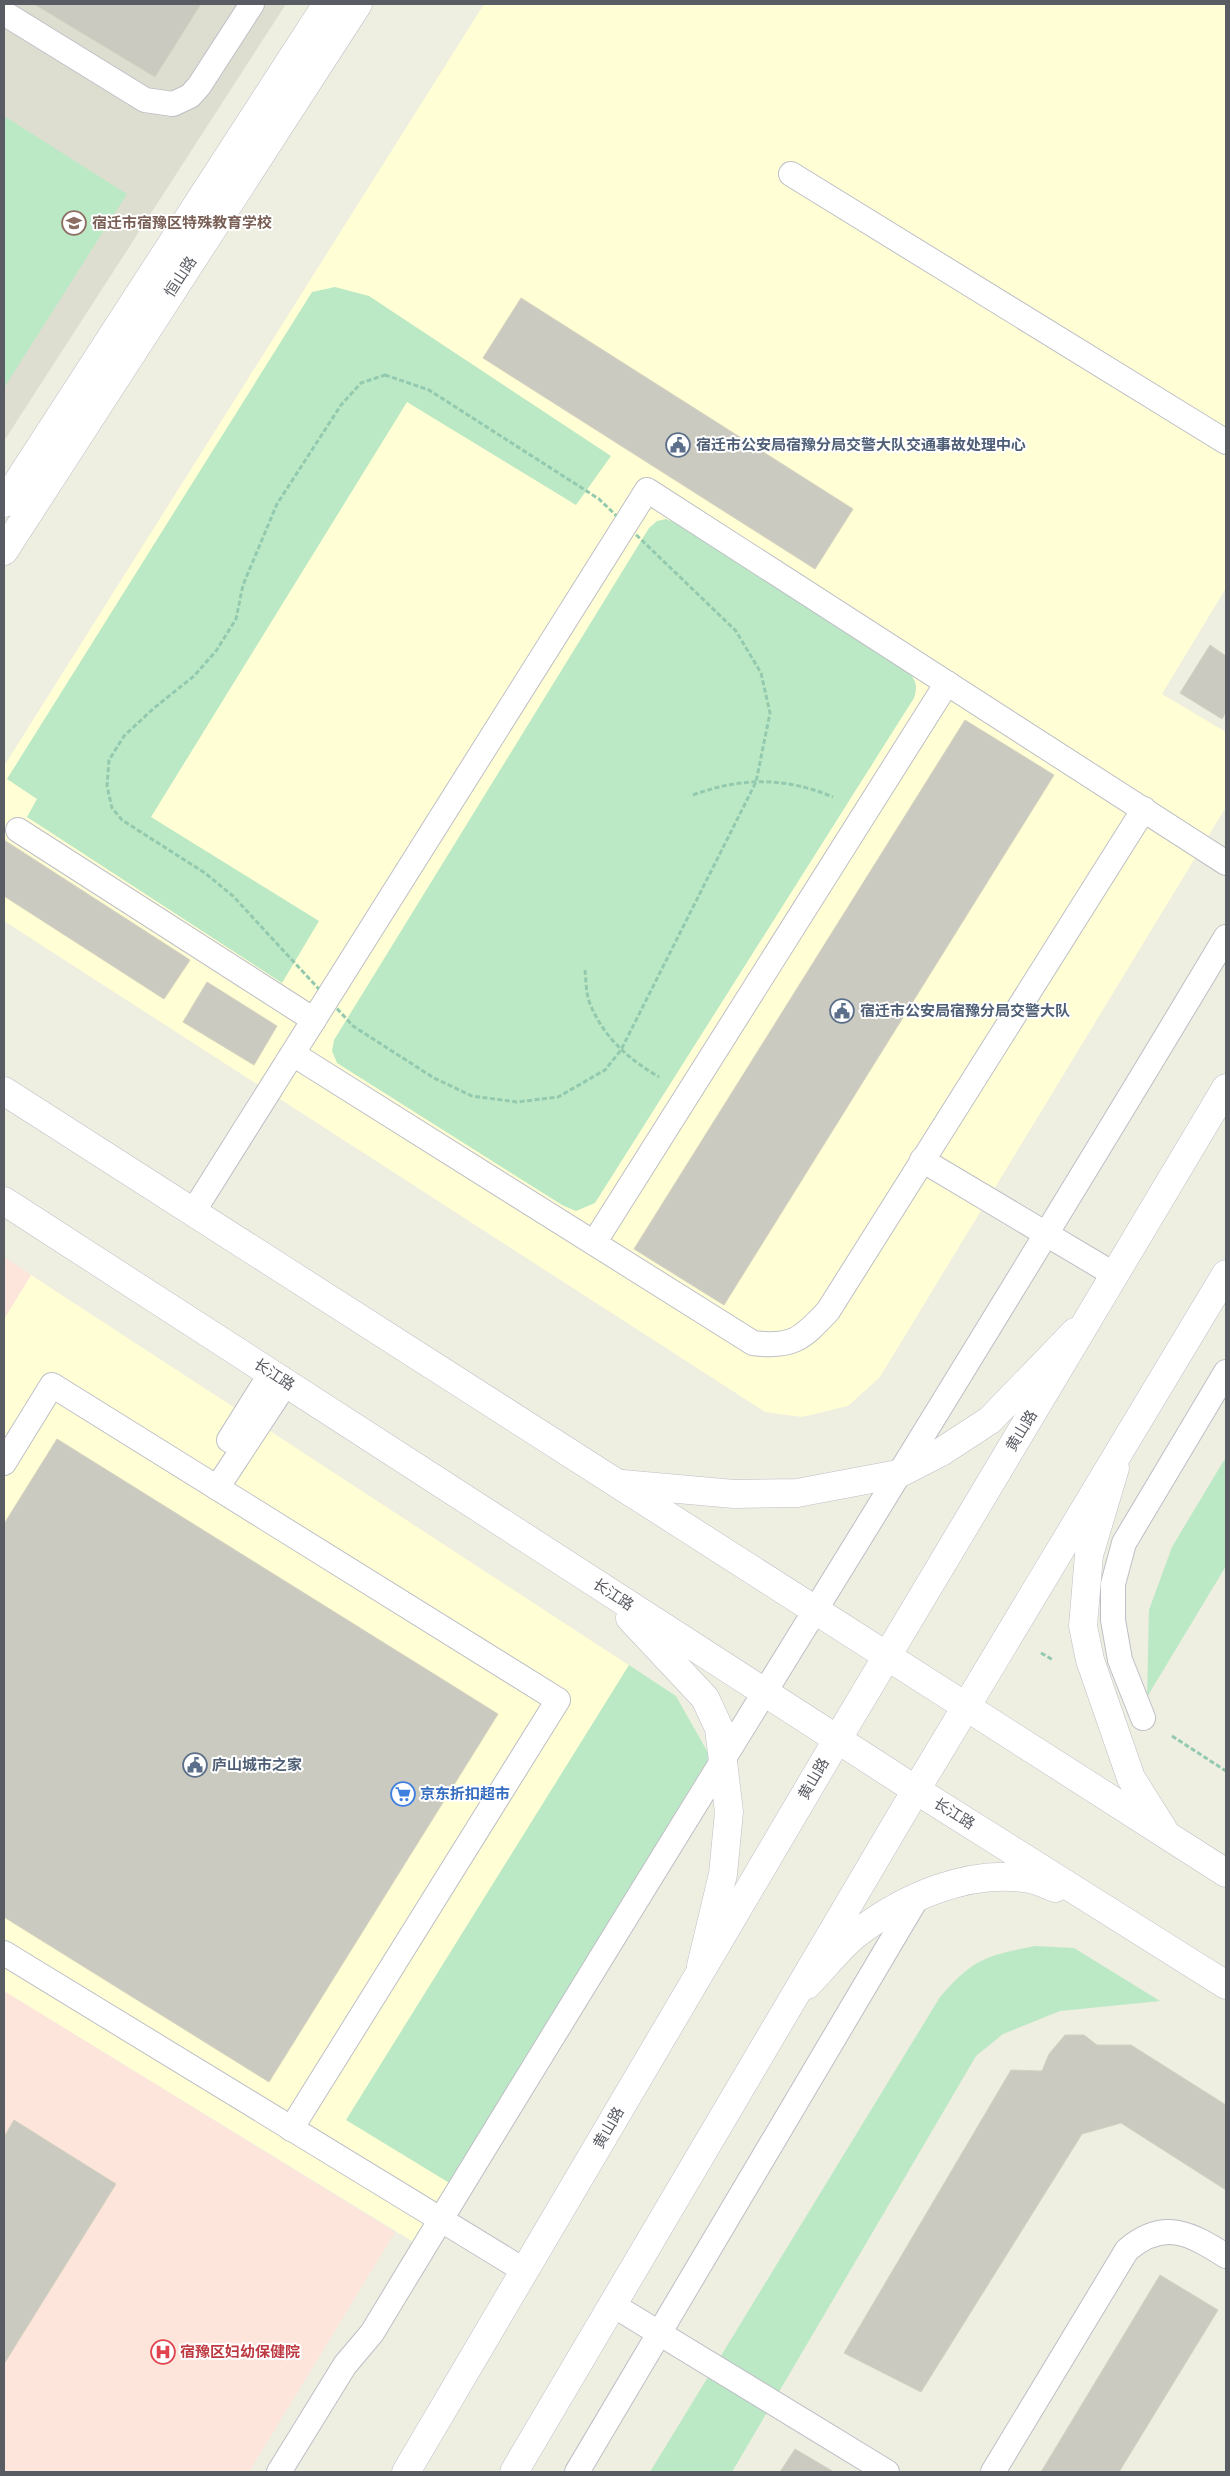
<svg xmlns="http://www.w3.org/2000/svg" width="1230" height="2476" viewBox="0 0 1230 2476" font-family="'Source Sans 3','Noto Sans SC',sans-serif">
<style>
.commercial{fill:#fffed5}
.education{fill:#deded0}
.medical{fill:#fee5db}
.green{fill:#bbe9c5}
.building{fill:#cbcac0;stroke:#d4d2bf}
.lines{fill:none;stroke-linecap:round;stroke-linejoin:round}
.service-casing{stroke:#bebfc6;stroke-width:26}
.tertiary-casing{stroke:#bebfc6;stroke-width:29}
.secondary-casing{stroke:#bec0c9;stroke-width:29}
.path{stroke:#93caaf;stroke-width:3;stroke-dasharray:5 2.5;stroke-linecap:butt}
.service{stroke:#fff;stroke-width:24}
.tertiary{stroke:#fff;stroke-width:28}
.secondary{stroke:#fff;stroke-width:28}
.labels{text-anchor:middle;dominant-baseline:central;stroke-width:4;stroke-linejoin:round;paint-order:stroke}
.education-label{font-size:15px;font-weight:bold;fill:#785e54;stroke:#fff;text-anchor:start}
.street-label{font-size:15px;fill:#5a5c64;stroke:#fff}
.service-label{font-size:15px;font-weight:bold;fill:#4e5e75;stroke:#fff;text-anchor:start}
.shop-label{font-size:15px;font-weight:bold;fill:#366cbe;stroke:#fff;text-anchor:start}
.health-label{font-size:15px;font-weight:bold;fill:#be3a42;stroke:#fff;text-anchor:start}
</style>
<rect width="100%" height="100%" fill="#eeeee1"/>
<!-- commercial -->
<g class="commercial">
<path d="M484,4H1226V588L1162,694L1226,732V807L880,1377L848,1406L802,1417L765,1412L4,921V766Z"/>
<path d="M31,1275L676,1696L710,1756L415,2243L4,1991V1319Z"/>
</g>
<!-- education -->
<path class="education" d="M4,4H286L4,441Z"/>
<!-- medical -->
<g class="medical">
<path d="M4,1257L31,1275L4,1319Z"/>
<path d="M4,1991L395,2232L249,2472H4Z"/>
</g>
<!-- green -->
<g class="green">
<path d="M4,116L127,194L4,388Z"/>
<path d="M335,287L369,296L611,456L576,505L407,402L151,817L319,921L282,983L27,817L37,799L7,779L312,292Z"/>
<path d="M666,519L680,525L907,670C916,680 918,686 914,698L595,1203L576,1211L562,1205L337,1063L332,1051L334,1040L649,528L657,521Z"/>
<path d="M1226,1457V1566L1147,1697L1149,1610L1172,1547Z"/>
<path d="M629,1665L676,1696L710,1756L451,2184L346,2120Z"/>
<path d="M1035,1946L1074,1948L1160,2001L1060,2011L1003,2034L976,2056L732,2472H650L940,1997C974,1958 986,1956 1035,1946Z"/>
</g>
<!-- building -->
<g class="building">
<path d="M34,4H201L155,77Z"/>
<path d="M521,298L853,509L815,569L483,358Z"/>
<path d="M1210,645L1226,656V712L1222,719L1180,693Z"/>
<path d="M965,720L1054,775L724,1305L634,1249Z"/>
<path d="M4,840L190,960L164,999L4,896Z"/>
<path d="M207,982L277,1026L254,1065L183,1022Z"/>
<path d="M57,1439L498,1714L269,2082L4,1917V1524Z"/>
<path d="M1065,2035H1084L1097,2045H1131L1226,2105V2190L1121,2123L1082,2134L921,2392L844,2353L1011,2070L1042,2071L1049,2054Z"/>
<path d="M14,2120L116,2184L4,2364V2137Z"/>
<path d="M1160,2275L1218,2310L1119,2472H1041Z"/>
<path d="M795,2449L834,2472H780Z"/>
</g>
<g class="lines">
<!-- service casing -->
<g class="service-casing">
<g id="service">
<path d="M4,13L145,100L173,104L190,96L199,86L252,4"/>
<path d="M791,174L1226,442"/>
<path d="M18,830L314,1020"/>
<path d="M293,1054L753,1343C792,1348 802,1339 828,1311L1144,809"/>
<path d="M922,1160L1115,1275"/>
<path d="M193,1212L647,490L1226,863"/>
<path d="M594,1243L947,683"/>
<path d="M229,1440L271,1373"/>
<path d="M4,1463L52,1385L558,1700L291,2129"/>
<path d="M217,1488L286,1383"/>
<path d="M1143,1718L1120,1660L1113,1620V1584L1124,1543L1226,1372"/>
<path d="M4,1953L525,2271"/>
<path d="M613,2305L887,2472"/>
<path d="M279,2472L345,2365L372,2333C654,1866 946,1405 1226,937"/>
<path d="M577,2472L917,1898"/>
<path d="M993,2472L1127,2250C1164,2218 1191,2234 1226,2256"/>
</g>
</g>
<!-- tertiary casing -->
<g class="tertiary-casing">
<g id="tertiary">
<path d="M4,503L327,4"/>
<path d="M4,551L358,4"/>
<path d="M4,1091L1226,1873"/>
<path d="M4,1201L916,1790L1226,1985"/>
<path d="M1115,1468L1089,1555L1083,1626L1090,1660L1131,1778L1163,1829"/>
<path d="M622,1484L734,1494L797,1493L898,1474L941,1452L990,1420L1075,1332"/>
<path d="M630,1618L705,1698L719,1728L729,1812L723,1874L701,1966"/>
<path d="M807,1985C823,1969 838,1949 855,1935C902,1898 969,1868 1030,1879C1038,1880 1047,1885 1055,1888"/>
</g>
</g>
<!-- secondary casing -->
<g class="secondary-casing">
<g id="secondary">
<path d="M406,2472L837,1740L1226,1088"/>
<path d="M514,2472L916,1790L1226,1274"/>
</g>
</g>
<!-- path -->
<g class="path">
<path d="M385,375L429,390L599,499L736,631L761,673L770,713L756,782L621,1050L605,1070L558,1097L517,1102L472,1096L434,1078L353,1026L233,896L205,873L122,820L112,808L107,786L109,760L124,736L154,708L194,676L216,651L236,619L243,585L277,504L341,405L361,383Z"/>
<path d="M693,795C742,777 785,777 833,797"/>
<path d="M585,970C586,980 586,992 589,1001C602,1036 628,1059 659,1077"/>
<path d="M1041,1653L1053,1660"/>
<path d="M1172,1736L1226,1771"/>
</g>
<!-- service -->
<use href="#service" class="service"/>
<!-- tertiary -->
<use href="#tertiary" class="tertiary"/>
<!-- secondary -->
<use href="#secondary" class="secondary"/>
</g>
<!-- icons -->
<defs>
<g id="school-ring" transform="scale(1.25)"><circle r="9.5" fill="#fff" stroke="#8d6e63" stroke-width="1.5"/><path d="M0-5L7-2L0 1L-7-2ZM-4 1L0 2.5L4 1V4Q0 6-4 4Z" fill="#8d6e63"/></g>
<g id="civic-ring" transform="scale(1.25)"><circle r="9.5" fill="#fff" stroke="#5c6f8a" stroke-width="1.5"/><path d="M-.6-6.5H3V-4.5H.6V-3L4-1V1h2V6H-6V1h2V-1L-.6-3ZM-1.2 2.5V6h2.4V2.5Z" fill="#5c6f8a"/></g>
<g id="supermarket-ring" transform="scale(1.25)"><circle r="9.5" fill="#fff" stroke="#3f7fe0" stroke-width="1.5"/><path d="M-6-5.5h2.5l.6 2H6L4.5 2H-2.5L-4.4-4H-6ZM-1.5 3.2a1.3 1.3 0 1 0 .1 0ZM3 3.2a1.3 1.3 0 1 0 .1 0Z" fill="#3f7fe0"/></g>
<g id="hospital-ring" transform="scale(1.25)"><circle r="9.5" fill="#fff" stroke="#e0444e" stroke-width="1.5"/><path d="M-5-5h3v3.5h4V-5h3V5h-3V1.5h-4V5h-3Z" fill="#e0444e"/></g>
</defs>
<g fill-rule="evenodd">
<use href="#school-ring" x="74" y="223"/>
<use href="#civic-ring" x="678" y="445"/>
<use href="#civic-ring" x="842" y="1011"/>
<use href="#civic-ring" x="195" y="1765"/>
<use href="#supermarket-ring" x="403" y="1794"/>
<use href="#hospital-ring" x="163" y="2352"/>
</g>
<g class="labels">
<!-- education labels -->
<g class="education-label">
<text x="92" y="223">宿迁市宿豫区特殊教育学校</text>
</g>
<!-- street labels -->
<g class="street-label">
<text transform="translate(181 277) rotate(-57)">恒山路</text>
<text transform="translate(274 1375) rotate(33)">长江路</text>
<text transform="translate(1022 1431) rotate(-59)">黄山路</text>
<text transform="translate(613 1595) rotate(33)">长江路</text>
<text transform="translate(814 1779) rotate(-60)">黄山路</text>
<text transform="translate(954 1814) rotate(32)">长江路</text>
<text transform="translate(609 2128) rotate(-60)">黄山路</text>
</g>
<!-- service labels -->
<g class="service-label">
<text x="696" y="445">宿迁市公安局宿豫分局交警大队交通事故处理中心</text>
<text x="860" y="1011">宿迁市公安局宿豫分局交警大队</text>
<text x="212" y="1765">庐山城市之家</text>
</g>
<!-- shop labels -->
<g class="shop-label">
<text x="420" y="1794">京东折扣超市</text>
</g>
<!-- health labels -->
<g class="health-label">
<text x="180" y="2352">宿豫区妇幼保健院</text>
</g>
</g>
<!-- border -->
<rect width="1230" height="2476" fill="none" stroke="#5a5c64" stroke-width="10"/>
</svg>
